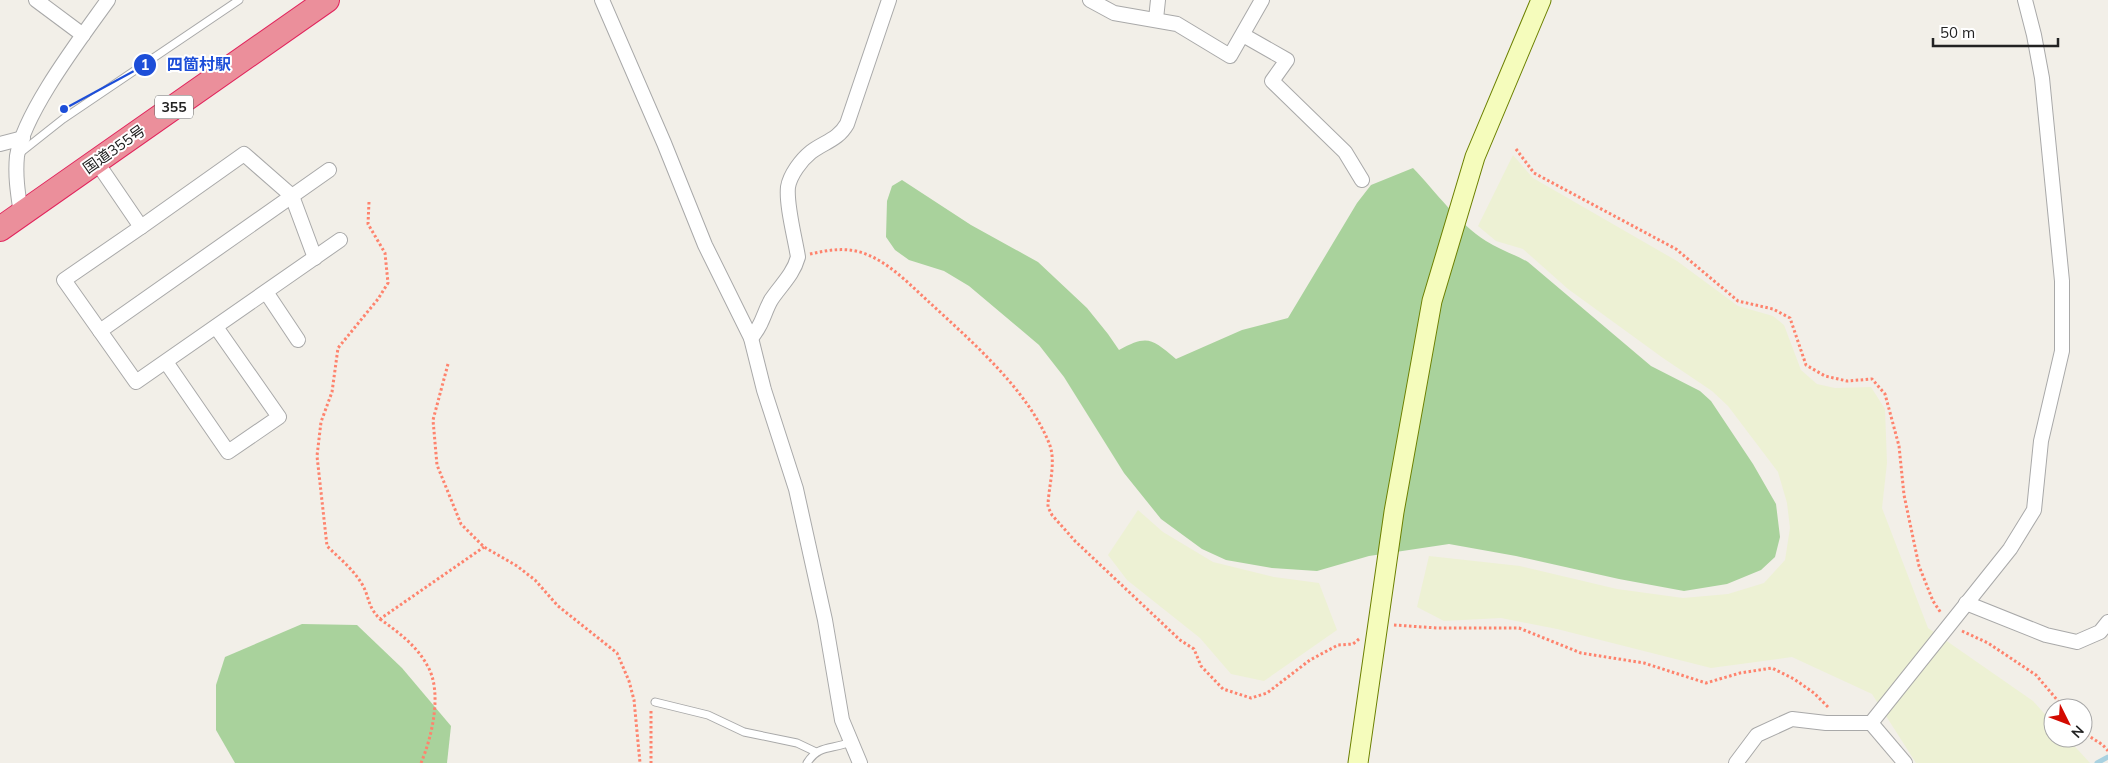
<svg xmlns="http://www.w3.org/2000/svg" width="2108" height="763" viewBox="0 0 2108 763" font-family="Mulish,'Noto Sans JP',sans-serif">
<style>
.farmland{fill:#edf1d4}
.forest{fill:#a9d29c}
.lines{fill:none;stroke-linecap:round;stroke-linejoin:round}
.stream{stroke:#a8d1e0;stroke-width:5}
.lane-casing{stroke:#a9a9a9;stroke-width:9}
.street-casing{stroke:#a9a9a9;stroke-width:16}
.secondary-casing{stroke:#6c8001;stroke-width:21}
.highway-casing{stroke:#e1245c;stroke-width:26}
.path{stroke:#fe836d;stroke-width:3;stroke-dasharray:2.5 2.5;stroke-linecap:butt}
.lane{stroke:#fff;stroke-width:7}
.street{stroke:#fff;stroke-width:14}
.secondary{stroke:#f5fcbc;stroke-width:19}
.highway{stroke:#eb8f9b;stroke-width:24}
.labels{text-anchor:middle;dominant-baseline:central;stroke-width:4;stroke-linejoin:round;paint-order:stroke}
.shield{fill:#fff;stroke:#646464;stroke-width:1}
.shield-label{font-size:14px;font-weight:bold;fill:#222}
.street-label{font-size:15px;fill:#222;stroke:#fff}
.leader{fill:none;stroke:#1d4ed8;stroke-width:2}
.callout-dot{fill:#1d4ed8;stroke:#fff;stroke-width:2}
.mark-label{font-size:15px;text-anchor:middle;font-weight:bold;fill:#fff}
.callout-label{font-size:16px;text-anchor:middle;font-weight:bold;fill:#1d4ed8;stroke:#fff;stroke-width:4;stroke-linejoin:round;paint-order:stroke}
</style>
<rect width="100%" height="100%" fill="#f2efe8"/>
<!-- farmland -->
<g class="farmland">
<path d="M1513,155L1533,178L1677,261L1738,306L1773,316L1784,325L1801,370L1817,384L1835,388L1871,387L1885,409L1887,463L1882,508L1928,628L2033,701L2053,723V738H2067L2090,763H1916L1872,694L1792,657L1711,668L1557,629L1501,618L1444,621L1417,607L1429,556L1520,566L1617,589L1683,598L1728,594L1764,583L1785,560L1790,528L1787,503L1778,472L1728,406L1712,391L1663,358L1568,289L1523,249L1496,241L1478,226Z"/>
<path d="M1138,510L1163,532L1213,562L1274,577L1319,583L1337,630L1264,681L1231,674L1200,638L1127,580L1108,555Z"/>
</g>
<!-- forest -->
<g class="forest">
<path d="M1413,168C1436,192 1458,223 1486,241C1498,249 1514,254 1528,262L1651,366L1700,391L1711,401L1753,464L1776,504L1780,537L1775,557L1761,570L1727,584L1684,591L1619,579L1516,556L1449,544L1369,556L1317,571L1272,568L1226,560L1202,549L1161,519L1124,473L1064,377L1039,345L969,286L944,271L909,260L895,250L886,237L887,201L892,186L902,180L971,225L1038,262L1087,308L1108,334L1119,350C1148,334 1152,339 1176,359L1242,330L1288,318L1357,203L1371,185Z"/>
<path d="M302,624L357,625L402,668L451,726L447,763H235L216,730V685L225,657Z"/>
</g>
<g class="lines">
<!-- stream -->
<path class="stream" d="M2097,763L2108,757"/>
<!-- lane casing -->
<g class="lane-casing">
<g id="lane">
<path d="M20,153L63,119L239,0"/>
<path d="M655,702L708,715L744,732L797,743L816,752"/>
<path d="M807,763C819,744 832,750 850,742"/>
</g>
</g>
<!-- street casing -->
<g class="street-casing">
<g id="street">
<path d="M36,0L83,35"/>
<path d="M602,0L664,143L705,245L751,338L764,390L796,489L825,620L842,720L860,763"/>
<path d="M1090,0L1114,13L1177,24L1230,56L1262,0"/>
<path d="M1156,19L1158,0"/>
<path d="M1243,35L1287,60L1272,81L1345,152L1362,180"/>
<path d="M0,144L23,138"/>
<path d="M96,161L141,227L64,280L136,382L340,240"/>
<path d="M21,214C18,194 15,176 17,156C24,112 81,38 108,0"/>
<path d="M141,227L244,154L292,196L315,258"/>
<path d="M266,292L298,340"/>
<path d="M100,331L329,170"/>
<path d="M751,338C763,325 763,314 771,300C781,285 793,275 798,257C795,238 786,205 788,187C790,175 801,160 811,152C824,142 838,140 847,124L889,0"/>
<path d="M166,362L228,452L279,417L216,327"/>
<path d="M1966,603L2046,635L2077,642L2100,632L2108,622"/>
<path d="M1871,723L1905,763"/>
<path d="M1736,763L1757,735L1792,719L1826,723H1871L2010,549L2034,510L2041,441L2062,351V281L2042,78L2034,35L2025,0"/>
</g>
</g>
<!-- secondary casing -->
<g class="secondary-casing">
<path id="secondary" d="M1358,763L1394,512L1432,301L1475,157L1541,0"/>
</g>
<!-- highway casing -->
<g class="highway-casing">
<path id="highway" d="M0,229L327,0"/>
</g>
<!-- path -->
<g class="path">
<path d="M1516,149L1534,173L1676,249L1738,301L1773,309L1790,318L1806,365L1825,376L1847,381L1872,379L1885,394L1899,446L1904,495L1919,566L1933,601L1941,613"/>
<path d="M369,202L368,224L385,253L388,283L378,299L338,348L332,392L321,422L317,456L327,546C339,558 353,569 362,584C370,598 367,606 380,619L484,547"/>
<path d="M810,254C828,250 845,247 863,253C889,262 909,284 929,302C971,341 1027,389 1049,443C1057,462 1048,487 1048,507L1052,515L1075,541L1180,640L1194,649L1201,666L1223,689L1251,698L1267,693L1310,660L1338,645L1353,644L1359,639"/>
<path d="M448,364L433,420L437,465L461,524L484,547L517,566L535,580L558,606L617,653L629,681L634,700L640,763"/>
<path d="M380,619C398,632 416,645 427,665C443,691 432,737 421,763"/>
<path d="M1394,625L1437,628H1519L1581,653L1644,663L1706,683L1740,673L1772,668L1794,679L1814,693L1829,708"/>
<path d="M1962,631L1988,643L2036,675L2064,708"/>
<path d="M651,711V763"/>
<path d="M2083,731C2090,739 2101,741 2108,751"/>
</g>
<!-- lane -->
<use href="#lane" class="lane"/>
<!-- street -->
<use href="#street" class="street"/>
<!-- secondary -->
<use href="#secondary" class="secondary"/>
<!-- highway -->
<use href="#highway" class="highway"/>
</g>
<g class="labels">
<!-- shield labels -->
<rect class="shield" x="155" y="95.5" width="38" height="23" rx="4"/>
<g class="shield-label">
<text x="174" y="107">355</text>
</g>
<!-- street labels -->
<g class="street-label">
<text transform="translate(114 149) rotate(-35)">国道355号</text>
</g>
</g>
<!-- callouts -->
<path class="leader" d="M64 109L145 65"/>
<g class="callout-dot">
<circle cx="64" cy="109" r="5"/>
<circle cx="145" cy="65" r="12"/>
</g>
<g class="mark-label">
<text x="145" y="70">1</text>
</g>
<g class="callout-label">
<text x="199" y="70">四箇村駅</text>
</g>
<!-- north arrow -->
<g transform="translate(2068 723) rotate(132)"><circle r="24" fill="#ffffff" stroke="#a7a7a7"/>
<path d="M0-4L9 19L0 12L-9 19Z" fill="#d30a00"/>
<text y="-8" font-size="14" font-weight="bold" text-anchor="middle" fill="#222222">N</text>
</g>
<!-- scale -->
<path d="M1933 38v8h125v-8" fill="none" stroke="#222222" stroke-width="2.5"/>
<text x="1940" y="38" font-size="15" fill="#222222" stroke="#ffffff" stroke-width="4" paint-order="stroke">50 m</text>
</svg>
